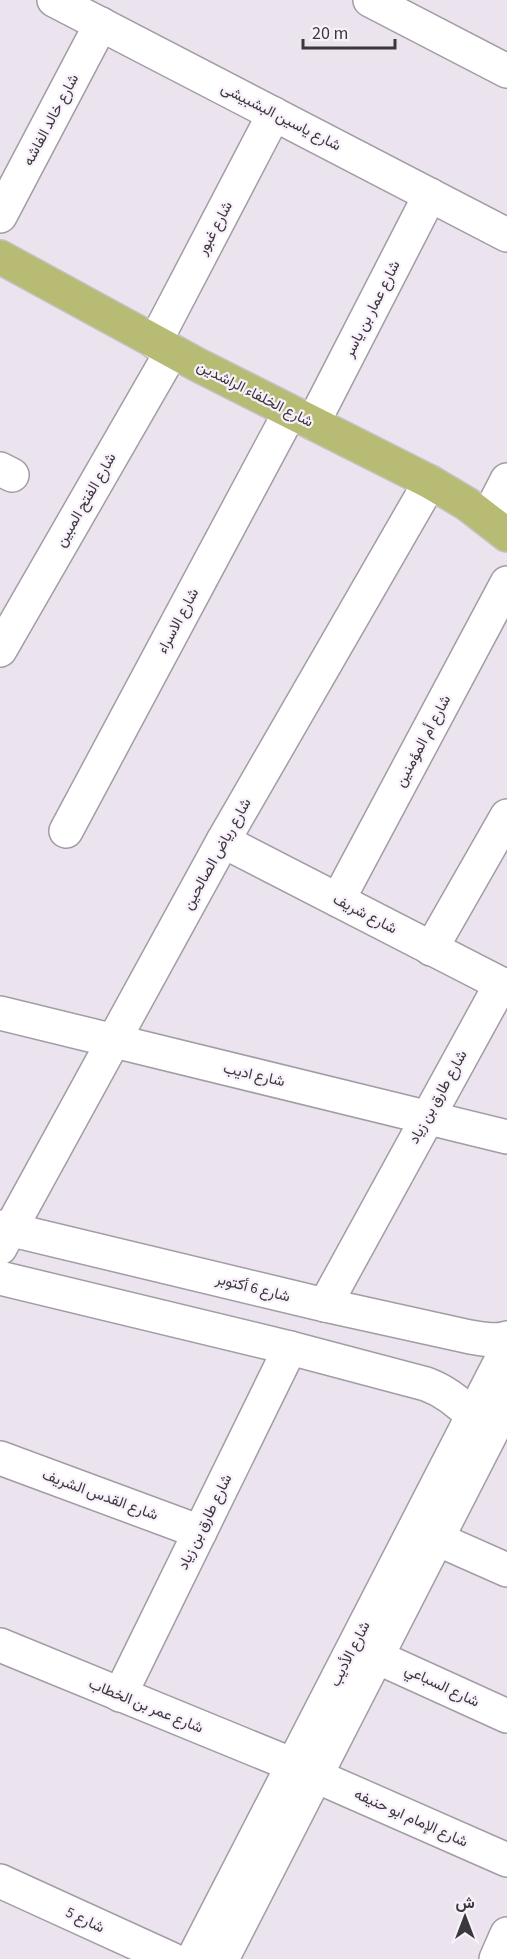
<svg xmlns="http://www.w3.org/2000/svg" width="507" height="1959" viewBox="0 0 507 1959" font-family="'Source Sans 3',Vazirmatn,sans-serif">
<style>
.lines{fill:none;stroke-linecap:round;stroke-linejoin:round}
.minor-casing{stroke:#a39ca5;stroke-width:36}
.major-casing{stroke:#c4c3c4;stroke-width:36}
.minor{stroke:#fff;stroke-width:33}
.major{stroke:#b8bb74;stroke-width:33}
.labels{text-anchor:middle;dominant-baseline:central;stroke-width:4.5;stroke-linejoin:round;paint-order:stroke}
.street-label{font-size:15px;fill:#3b383b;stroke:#f8f0fa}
</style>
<rect width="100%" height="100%" fill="#ebe3ed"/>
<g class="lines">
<!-- minor casing -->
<g class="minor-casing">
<g id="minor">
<path d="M54,0L507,235"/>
<path d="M370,0L507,71"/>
<path d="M0,216L101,24"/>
<path d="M155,342L274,114"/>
<path d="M313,423L430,195"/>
<path d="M0,469L12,475"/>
<path d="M487,519L507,480"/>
<path d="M0,650L172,351"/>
<path d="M66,831L290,412"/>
<path d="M223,841L507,987"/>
<path d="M338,900L507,583"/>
<path d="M431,949L507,816"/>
<path d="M0,1013L507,1137"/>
<path d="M0,1227L325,1305L470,1337C482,1339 496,1342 507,1338"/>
<path d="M0,1248L223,841L430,482"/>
<path d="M0,1278L290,1348L426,1384C445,1391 458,1401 472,1416"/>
<path d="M325,1305L501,984"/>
<path d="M0,1458L200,1532"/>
<path d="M437,1539L507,1570"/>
<path d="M0,1645L293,1765"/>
<path d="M377,1657L507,1716"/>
<path d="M120,1695L290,1348"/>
<path d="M316,1776L507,1860"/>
<path d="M0,1881L171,1959"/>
<path d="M193,1959L507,1349"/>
<path d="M222,1959L507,1402"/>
<path d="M496,1959L507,1934"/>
</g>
</g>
<!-- major casing -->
<g class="major-casing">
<path id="major" d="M0,257L198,365L430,482L467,504L507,535"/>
</g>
<!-- minor -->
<use href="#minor" class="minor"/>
<!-- major -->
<use href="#major" class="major"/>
</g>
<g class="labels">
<!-- street labels -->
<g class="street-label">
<text transform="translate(281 117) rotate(27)">شارع ياسين البشبيشى</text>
<text transform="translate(51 120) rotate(-62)">شارع خالد الفاشه</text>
<text transform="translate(215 228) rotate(-62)">شارع غبور</text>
<text transform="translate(372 309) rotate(-63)">شارع عمار بن ياسر</text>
<text transform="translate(255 394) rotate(27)">شارع الخلفاء الراشدين</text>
<text transform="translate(86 500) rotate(-60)">شارع الفتح المبين</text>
<text transform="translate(178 621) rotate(-62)">شارع الاسراء</text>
<text transform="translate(423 741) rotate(-62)">شارع أم المؤمنين</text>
<text transform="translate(217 854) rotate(-61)">شارع رياض الصالحين</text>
<text transform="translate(365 914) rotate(27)">شارع شريف</text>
<text transform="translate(254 1075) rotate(13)">شارع اديب</text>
<text transform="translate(438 1097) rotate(-61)">شارع طارق بن زياد</text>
<text transform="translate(253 1288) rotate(14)">شارع 6 أكتوبر</text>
<text transform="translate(100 1495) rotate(20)">شارع القدس الشريف</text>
<text transform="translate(205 1522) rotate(-64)">شارع طارق بن زياد</text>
<text transform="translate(350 1654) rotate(-63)">شارع الأديب</text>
<text transform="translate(442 1686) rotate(25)">شارع السباعي</text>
<text transform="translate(146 1706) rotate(22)">شارع عمر بن الخطاب</text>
<text transform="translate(411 1818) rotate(24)">شارع الإمام ابو حنيفه</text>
<text transform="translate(85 1920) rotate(25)">شارع 5</text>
</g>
</g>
<!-- north arrow -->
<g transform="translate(465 1917)" stroke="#f8f0fa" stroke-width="4.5" paint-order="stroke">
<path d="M0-4.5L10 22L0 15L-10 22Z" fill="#3b383b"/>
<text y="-9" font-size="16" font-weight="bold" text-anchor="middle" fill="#3b383b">ش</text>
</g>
<!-- scale -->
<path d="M303 39v9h92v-9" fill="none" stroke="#3b383b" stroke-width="3"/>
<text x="312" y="39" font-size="18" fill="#3b383b" stroke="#f8f0fa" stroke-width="4.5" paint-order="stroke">20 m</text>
</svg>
